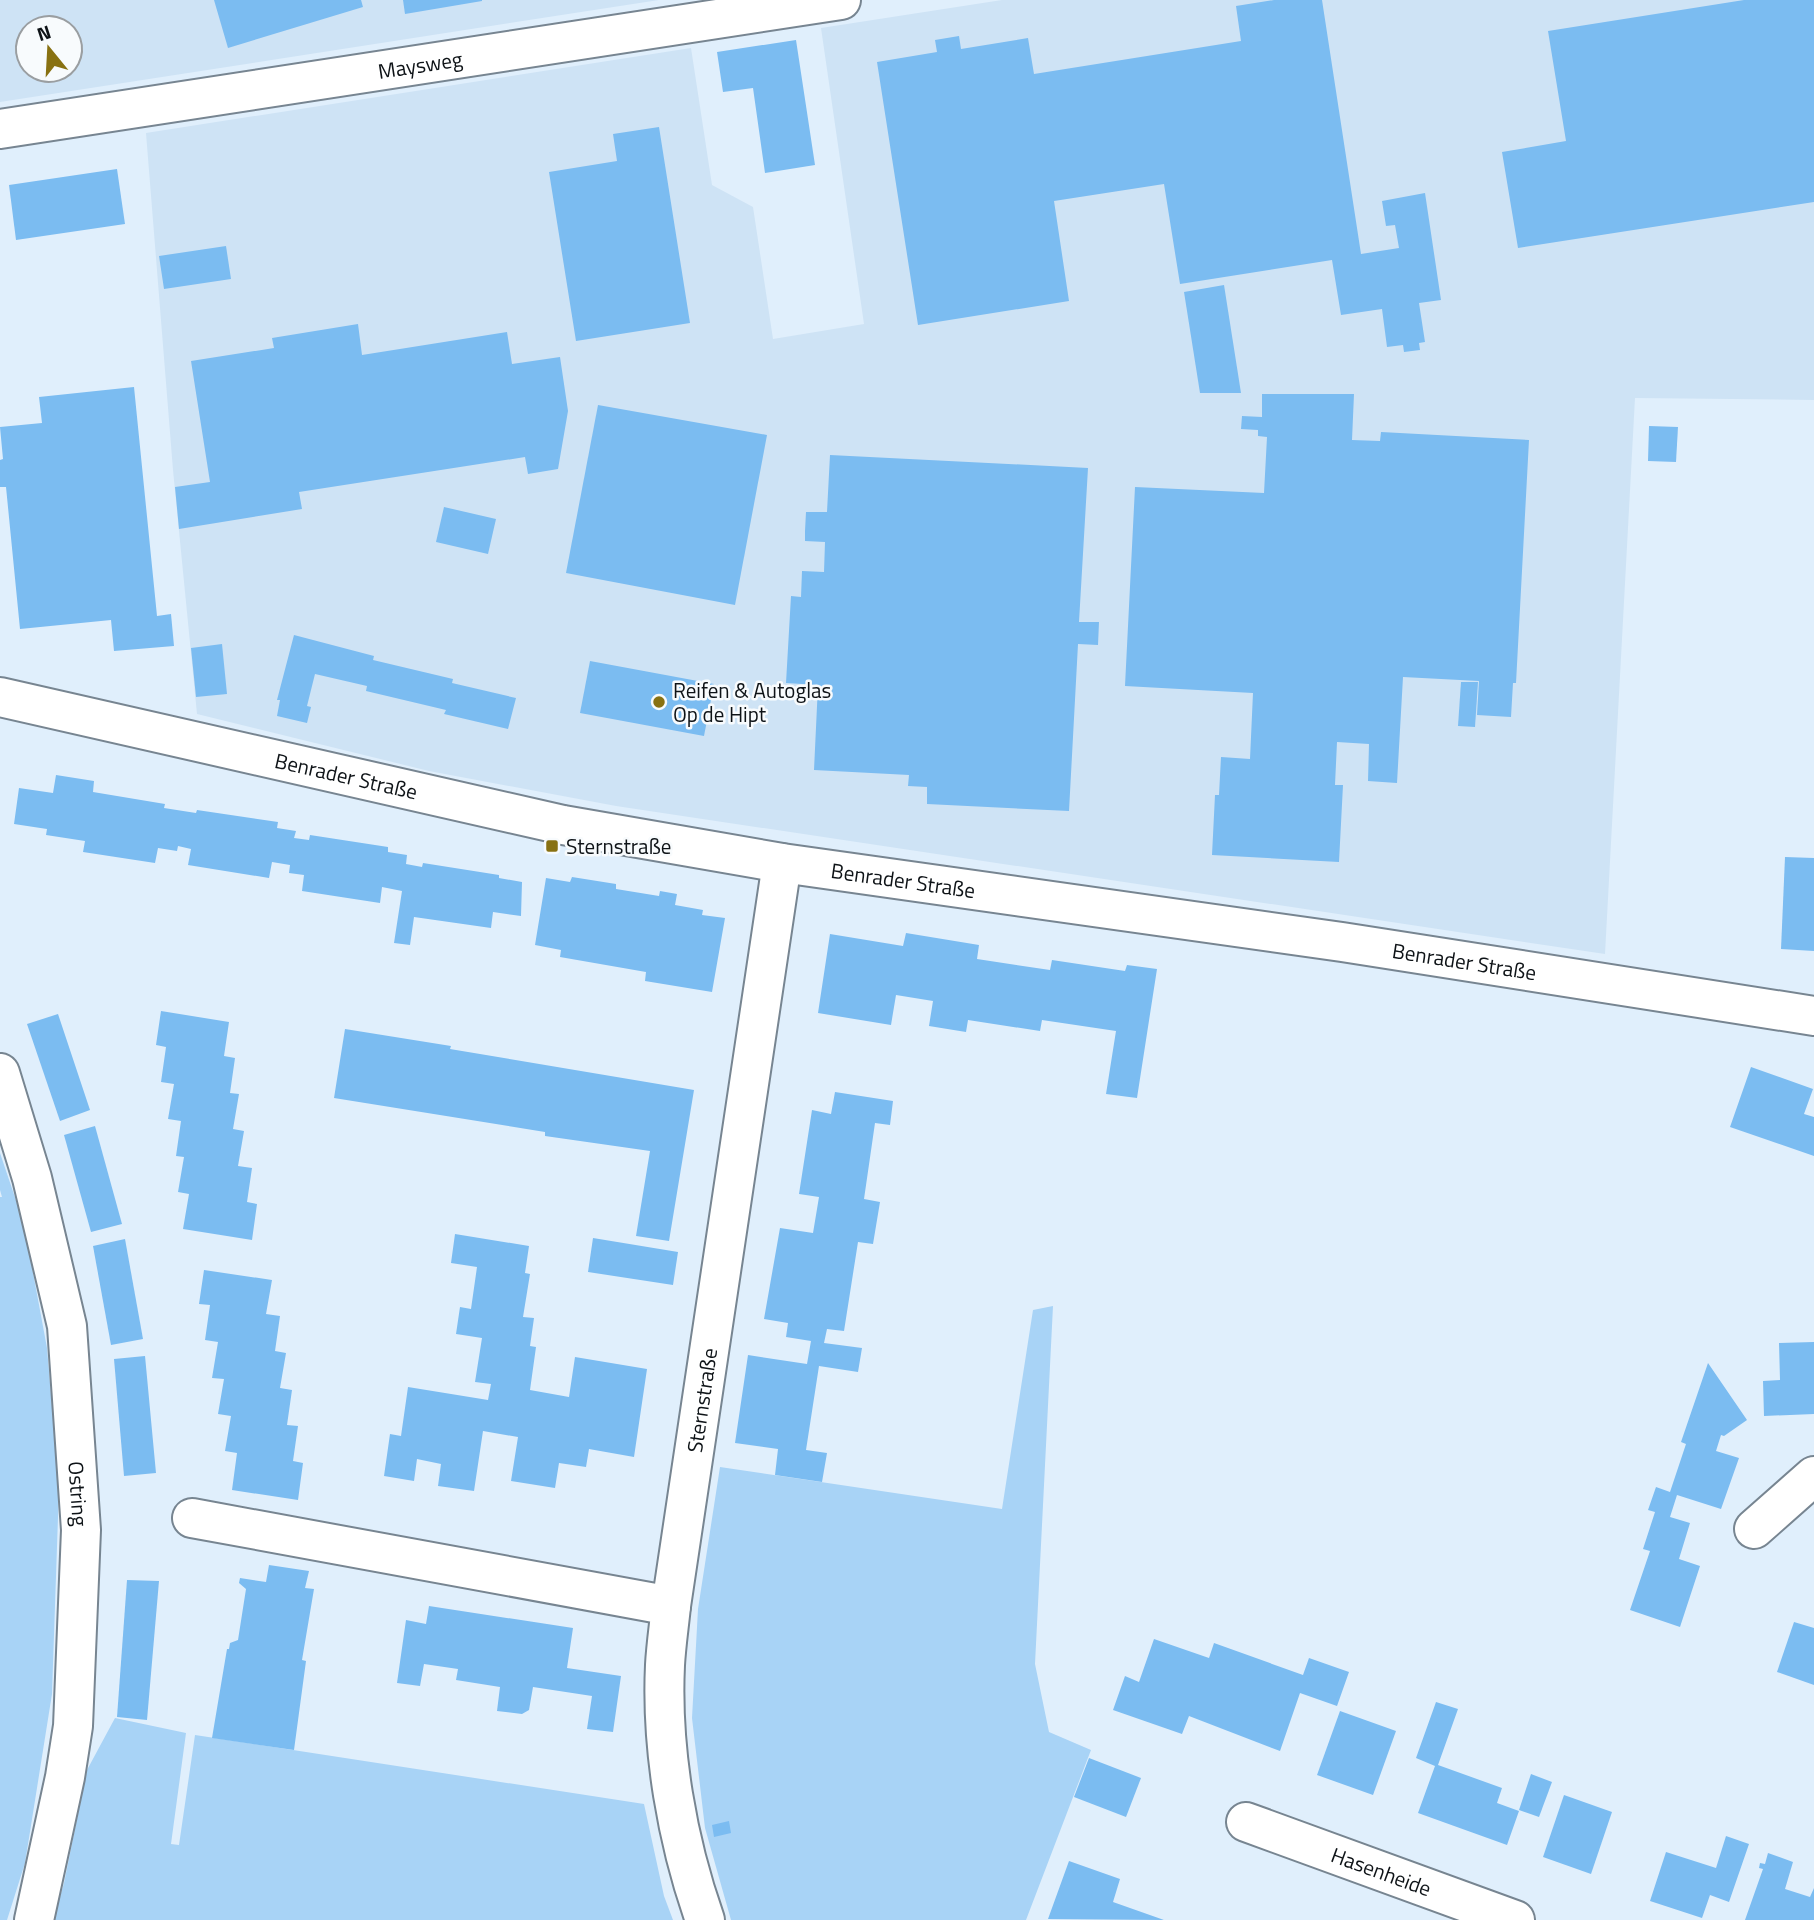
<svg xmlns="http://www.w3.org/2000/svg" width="1814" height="1920" viewBox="0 0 1814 1920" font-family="'Titillium Web',sans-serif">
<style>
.built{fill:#cee3f5;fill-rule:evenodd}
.green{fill:#a8d3f6}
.building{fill:#7bbcf1}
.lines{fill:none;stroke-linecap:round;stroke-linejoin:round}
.minor-casing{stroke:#778591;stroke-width:42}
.major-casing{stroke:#778591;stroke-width:42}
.minor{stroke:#fff;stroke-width:38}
.major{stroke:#fff;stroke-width:38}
.poi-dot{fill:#887112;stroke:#f8fbfd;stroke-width:2.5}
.labels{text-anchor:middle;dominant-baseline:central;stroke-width:5;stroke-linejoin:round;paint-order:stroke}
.street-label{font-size:21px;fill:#0e1317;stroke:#f8fbfd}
.poi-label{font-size:21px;fill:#0e1317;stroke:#f8fbfd;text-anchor:start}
</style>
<rect width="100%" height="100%" fill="#e0effc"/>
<!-- built -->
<g class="built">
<path d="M0,0H659L0,102ZM28,28H70V70H28Z"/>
<path d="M1002,0H1814V400L1635,398L1605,954L616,806L429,771L197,714L173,470L146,133L691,48L712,185L753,207L773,339L864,324L821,28Z"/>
</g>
<!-- green -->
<g class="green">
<path d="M0,1153L24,1224L47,1348L59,1488L52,1694L25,1863L7,1920H0V1197H2L0,1190Z"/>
<path d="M1053,1306L1035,1664L1049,1732L1091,1750L1026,1920H731L705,1828L692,1718L698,1609L720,1467L1002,1509L1033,1310Z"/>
<path d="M115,1718L186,1733L171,1844L179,1845L195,1735L644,1804L664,1896L673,1920H53L64,1883L87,1770Z"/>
</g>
<!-- building -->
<g class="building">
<path d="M214,0H361L363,7L228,48Z"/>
<path d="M403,0H482V1L405,14Z"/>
<path d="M1274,0H1322L1361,254L1399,248L1395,225L1386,226L1382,201L1425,193L1441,300L1419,303L1425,342L1419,343L1420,350L1404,352L1403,345L1387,347L1382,309L1341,315L1332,260L1180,284L1164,184L1054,201L1069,301L918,325L877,62L937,52L935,40L959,36L961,49L1028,38L1034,74L1241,41L1236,6Z"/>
<path d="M1744,0H1814V202L1518,248L1502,152L1566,141L1548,31Z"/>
<path d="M796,40L815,165L765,173L753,88L723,92L717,52Z"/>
<path d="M659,127L690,323L576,341L549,172L617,161L613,134Z"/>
<path d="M117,169L125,224L16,240L9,185Z"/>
<path d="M226,246L231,279L164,289L159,256Z"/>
<path d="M1224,285L1241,393H1200L1184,292Z"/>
<path d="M358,324L362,355L507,332L512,364L560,357L568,411L558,469L528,474L525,457L299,492L302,509L179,529L175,487L210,482L191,361L274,348L272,338Z"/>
<path d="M134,387L157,616L171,614L174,646L114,651L111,620L20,629L6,487H0V460L3,459L0,427L42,423L39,397Z"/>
<path d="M1262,394H1354L1352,440L1380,441L1381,432L1529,440L1516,683H1513L1511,717L1477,715L1479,681L1403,677L1397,783L1368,781L1369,744L1337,742L1335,785H1343L1339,862L1212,855L1215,795H1219L1221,757L1250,759L1253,693L1125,686L1135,487L1264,493L1267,437L1258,436V430L1241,429L1242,416L1262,417Z"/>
<path d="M598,405L767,435L735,605L566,573Z"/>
<path d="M1649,426L1678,427L1676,462L1648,461Z"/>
<path d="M830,455L1088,468L1079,622H1099L1098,645L1078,644L1069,811L927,804V787L908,786L909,775L814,770L818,685L786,683L791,596L801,597L802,571L824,572L825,542L805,541V531L806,512H827Z"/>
<path d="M444,507L496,519L488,554L436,542Z"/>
<path d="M294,635L374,656L373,660L453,679L452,683L516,698L508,729L444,714L446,710L366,691L367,686L315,674L307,706L311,707L307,723L277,716L280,700H277Z"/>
<path d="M222,644L227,694L196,697L191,648Z"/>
<path d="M590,661L714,684L704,736L580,713Z"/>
<path d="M1461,682H1478L1475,727L1458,726Z"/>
<path d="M56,775L94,781L93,792L165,804L164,808L196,813L197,810L278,822L277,828L296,831L294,838L309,840L310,835L388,847V852L407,855L406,864L422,867L423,863L499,875V878L522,882L521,916L493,912L491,928L414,917L410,945L394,943L402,891L382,887L380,903L302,891L304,875L289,873L290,865L272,862L269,878L188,865L191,849L178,846L177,851L158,848L155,863L83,852L85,841L46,835L47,829L14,824L19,788L53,793Z"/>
<path d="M1785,857L1814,858V951L1781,949Z"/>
<path d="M572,877L616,884V889L659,896L660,891L677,894L675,905L703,910L702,915L725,918L712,992L645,981L646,972L560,957L561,950L535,945L546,878L570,882Z"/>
<path d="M906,933L979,945L977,959L1050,970L1052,960L1125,971L1127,965L1157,969L1137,1098L1106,1094L1116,1031L1042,1020L1040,1031L968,1020L966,1032L929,1026L933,1001L896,995L891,1025L818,1013L830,934L903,946Z"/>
<path d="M161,1011L229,1022L224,1056L235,1058L230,1093L239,1094L233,1129L244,1131L238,1166L252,1168L247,1202L257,1204L252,1240L183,1229L189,1194L178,1192L184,1157L176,1156L181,1121L168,1119L174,1084L161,1082L166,1047L156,1045Z"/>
<path d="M58,1014L90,1110L60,1121L27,1024Z"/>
<path d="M345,1029L451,1046L450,1049L694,1090L669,1241L636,1236L650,1151L545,1136V1132L334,1098Z"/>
<path d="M1751,1067L1813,1089L1804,1114L1814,1117V1156L1730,1127Z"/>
<path d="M835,1092L893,1101L890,1125L875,1123L864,1199L880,1202L873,1244L858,1242L844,1331L827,1329L824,1343L862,1348L858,1372L819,1366L806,1450L827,1453L822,1482L775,1475L778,1449L735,1443L748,1355L807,1364L811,1341L786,1337L788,1323L764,1319L780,1228L813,1233L819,1197L799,1194L812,1110L831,1114Z"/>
<path d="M95,1126L122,1224L91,1232L64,1135Z"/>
<path d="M455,1234L529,1246L525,1273L530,1274L523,1317L534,1318L530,1346L536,1347L530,1390L569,1397L575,1357L647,1369L634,1457L589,1449L586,1467L559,1463L555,1488L511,1481L518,1437L483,1431L474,1491L438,1486L441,1464L417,1459L414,1481L384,1476L390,1434L401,1436L408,1387L488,1400L491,1384L475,1382L482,1338L456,1334L460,1307L471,1309L477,1267L451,1263Z"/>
<path d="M593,1238L678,1252L673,1285L588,1272Z"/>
<path d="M125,1239L143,1339L111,1345L93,1246Z"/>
<path d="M204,1270L272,1280L266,1314L280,1316L275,1351L286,1353L280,1388L292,1390L287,1425L298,1426L293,1461L303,1463L298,1500L232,1490L237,1453L225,1451L231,1416L218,1414L224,1379L212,1378L218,1342L205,1340L210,1305L199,1304Z"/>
<path d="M1814,1342V1414L1764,1416L1763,1381L1780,1380L1779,1343Z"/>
<path d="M145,1356L156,1473L124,1476L114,1359Z"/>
<path d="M1708,1363L1747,1420L1724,1436L1721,1435L1716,1451L1739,1458L1721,1509L1677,1495L1670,1517L1690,1523L1679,1559L1700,1566L1680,1627L1630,1610L1650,1551L1643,1549L1655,1512L1648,1510L1656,1487L1670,1492L1686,1444L1681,1442Z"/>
<path d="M269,1565L309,1571L305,1588L314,1589L302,1660L306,1661L294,1750L212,1738L227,1649H229L230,1643L238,1640L246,1589L239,1583L240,1578L266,1582Z"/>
<path d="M127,1580L159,1581L147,1720L117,1717Z"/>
<path d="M429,1606L573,1628L567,1668L621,1676L613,1732L587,1729L592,1696L533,1687L529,1710L522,1714L497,1711L500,1687L456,1680L458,1669L424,1664L420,1686L397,1683L406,1620L426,1624Z"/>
<path d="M1794,1622L1814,1628V1685L1777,1672Z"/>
<path d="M1154,1639L1209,1658L1214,1643L1303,1675L1309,1658L1349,1672L1337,1706L1300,1693L1280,1751L1189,1716L1182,1734L1113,1710L1125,1676L1139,1682Z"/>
<path d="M1436,1702L1458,1709L1438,1765L1502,1788L1497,1803L1519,1811L1507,1845L1418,1813L1435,1766L1416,1758Z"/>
<path d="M1340,1711L1396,1731L1373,1795L1317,1775Z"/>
<path d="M1089,1758L1141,1778L1126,1817L1074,1797Z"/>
<path d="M1531,1774L1552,1782L1539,1817L1519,1810Z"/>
<path d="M1564,1795L1612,1812L1591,1874L1543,1857Z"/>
<path d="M729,1821L731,1833L714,1837L712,1825Z"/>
<path d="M1726,1836L1749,1844L1729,1902L1710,1895L1702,1918L1650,1901L1666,1852L1716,1868Z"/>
<path d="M1768,1853L1793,1862L1785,1889L1810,1897L1814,1888V1920H1745L1763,1869L1759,1868L1760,1863L1765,1864Z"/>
<path d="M1069,1861L1120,1879L1113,1902L1164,1920L1048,1919Z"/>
</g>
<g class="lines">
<!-- minor casing -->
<g class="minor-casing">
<g id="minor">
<path id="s1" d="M0,129L841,0"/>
<path id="s2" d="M0,697L563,825L782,863L1342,942L1814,1016"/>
<path d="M192,1518L671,1606"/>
<path d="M1754,1529L1814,1476"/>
<path id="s3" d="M1246,1822L1515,1920"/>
<path id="s4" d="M705,1920C677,1841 661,1749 665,1665C666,1646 669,1626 671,1606L782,863"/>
</g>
</g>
<!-- major casing -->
<g class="major-casing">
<g id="major">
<path id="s5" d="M0,1073L32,1178L67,1326L81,1530L73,1726L65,1777L34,1920"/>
</g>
</g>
<!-- minor -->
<use href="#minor" class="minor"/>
<!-- major -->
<use href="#major" class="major"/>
</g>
<!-- markers -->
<g class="poi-dot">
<circle cx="659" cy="702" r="7"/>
<rect x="545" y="839" width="14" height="14" rx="3.5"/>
</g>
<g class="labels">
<!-- street labels -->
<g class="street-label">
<text stroke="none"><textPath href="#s1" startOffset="425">Maysweg</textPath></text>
<text stroke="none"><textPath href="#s2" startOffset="355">Benrader Straße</textPath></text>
<text stroke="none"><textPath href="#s2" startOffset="922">Benrader Straße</textPath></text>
<text stroke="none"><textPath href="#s2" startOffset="1489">Benrader Straße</textPath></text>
<text stroke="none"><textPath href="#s4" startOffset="527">Sternstraße</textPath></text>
<text stroke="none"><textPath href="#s5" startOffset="430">Ostring</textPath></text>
<text stroke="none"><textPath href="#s3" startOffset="144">Hasenheide</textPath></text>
</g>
<!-- poi labels -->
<g class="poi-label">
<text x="673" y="690">Reifen &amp; Autoglas<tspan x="673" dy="24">Op de Hipt</tspan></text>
<text x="566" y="846">Sternstraße</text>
</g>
</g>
<!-- north arrow -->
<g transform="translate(49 49) rotate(342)"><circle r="33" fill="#f8fbfd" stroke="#9a9ea1" stroke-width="2"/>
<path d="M0-5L12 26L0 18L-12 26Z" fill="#887112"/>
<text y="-10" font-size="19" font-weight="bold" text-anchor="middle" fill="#0e1317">N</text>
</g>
</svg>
